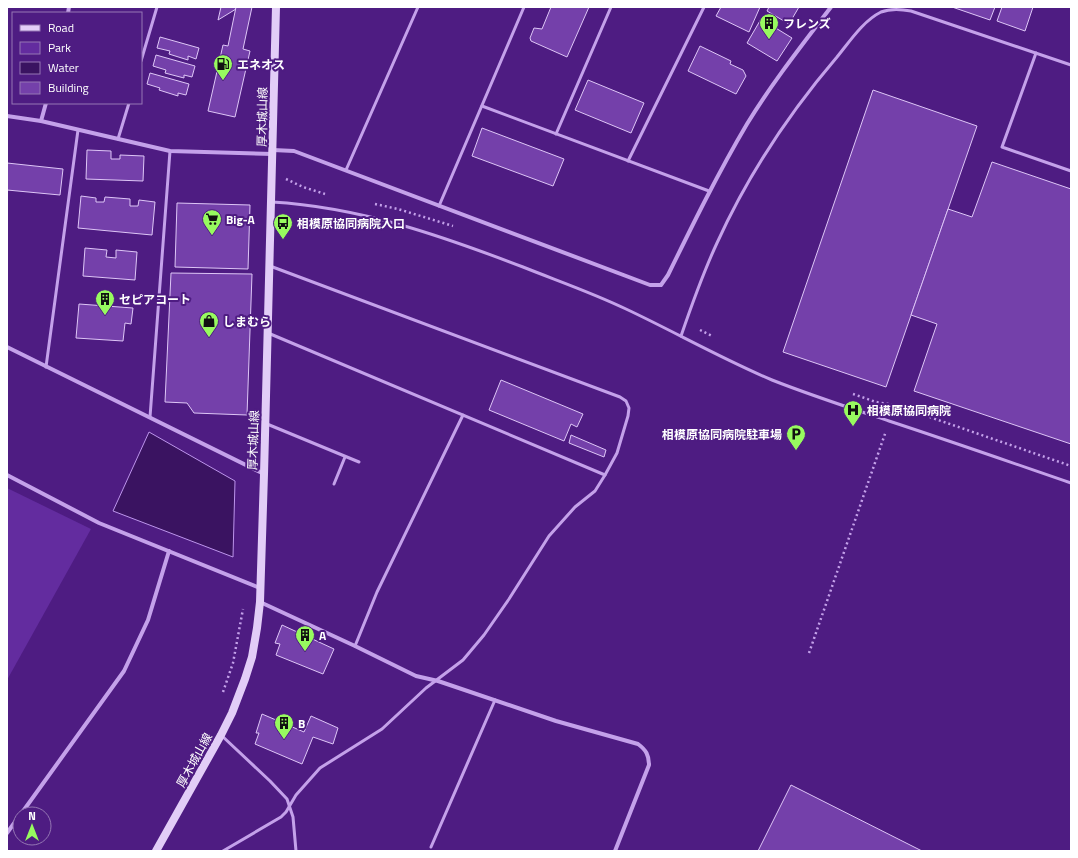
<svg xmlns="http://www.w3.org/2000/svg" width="1078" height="858" viewBox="0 0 1078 858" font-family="'Titillium Web','Noto Sans JP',sans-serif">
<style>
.green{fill:#632c9f}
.water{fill:#3a1361;stroke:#bd95ec}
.building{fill:#7440aa;stroke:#dec6f7}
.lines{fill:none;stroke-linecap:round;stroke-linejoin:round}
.path{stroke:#c4a1ea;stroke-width:2.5;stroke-dasharray:2 3;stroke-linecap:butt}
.lane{stroke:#c4a1ea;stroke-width:3}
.street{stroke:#c4a1ea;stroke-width:4}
.secondary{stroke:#e2cdf7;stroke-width:8}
.labels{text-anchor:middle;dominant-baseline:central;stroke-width:4;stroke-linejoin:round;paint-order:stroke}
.poi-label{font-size:12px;font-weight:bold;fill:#fff;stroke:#4e1c82;text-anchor:start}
.street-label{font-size:12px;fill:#fff;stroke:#4e1c82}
</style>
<rect width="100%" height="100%" fill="#4e1c82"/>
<!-- green -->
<path class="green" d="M7,488L91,529L7,680Z"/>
<!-- water -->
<path class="water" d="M149,432L235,481L233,557L113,511Z"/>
<!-- building -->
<g class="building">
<path d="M221,7H236V9L218,20Z"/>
<path d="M236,7H252L243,49L250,51L235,117L208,111L223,45L228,46Z"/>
<path d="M551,7H589L567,57L531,41L530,38L534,28L542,29Z"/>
<path d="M721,7H760L749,32L716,16Z"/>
<path d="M769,7H799L789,24L767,11Z"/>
<path d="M952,7H995L990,20Z"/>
<path d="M1002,7H1033L1025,31L997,21Z"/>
<path d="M761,19L792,38L777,61L747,43Z"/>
<path d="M160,37L199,48L196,59L188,56V60L169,54L170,51L157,48Z"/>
<path d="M700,46L731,61L730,64L743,70L746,76L736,94L688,71Z"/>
<path d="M156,55L195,66L192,77L184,75V78L165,73L166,70L153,66Z"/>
<path d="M150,73L189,84L186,95L178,93V96L159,90L160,88L147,84Z"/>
<path d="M588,80L644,103L631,133L575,110Z"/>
<path d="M873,90L977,126L886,387L783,352Z"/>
<path d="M482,128L564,159L553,186L472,156Z"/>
<path d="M87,150L111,151V159H120V155L144,156L143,181L86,179Z"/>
<path d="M992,162L1071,189V444L914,391L937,324L911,315L948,209L972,217Z"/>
<path d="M7,163L63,169L60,195L7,190Z"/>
<path d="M81,196L96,198V202H104L105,197L130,199V206H138L139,200L155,202L152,235L78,228Z"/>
<path d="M177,203L250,205L248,269L175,267Z"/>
<path d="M85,248L107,250L106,257L116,258V250L137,252L135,280L83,276Z"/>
<path d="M171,273L252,274L247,415L194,413L187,403L165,402Z"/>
<path d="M79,304L133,308L131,324L125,323L123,341L76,338Z"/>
<path d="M501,380L583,414L577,427L571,424L564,441L489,410Z"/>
<path d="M571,435L606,450L604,457L569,443Z"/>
<path d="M282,625L334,649L323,674L276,655L280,644L275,643Z"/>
<path d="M262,714L304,732L311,716L338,728L333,744L313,737L302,764L255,744L259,733H256Z"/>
<path d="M791,785L922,851H758Z"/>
</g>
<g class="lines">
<!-- path -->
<g class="path">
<path d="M286,179L303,187L325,194"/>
<path d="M375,204L398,209L453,226"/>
<path d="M700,330L712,336"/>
<path d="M853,394L876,402L895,405L1071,466"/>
<path d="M809,653L886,431"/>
<path d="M223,692L233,663L243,609"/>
</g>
<!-- lane -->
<g class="lane">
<path d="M1036,53L1002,147L1071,171"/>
<path d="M141,61L157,7"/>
<path d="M482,106L709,191"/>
<path d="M556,134L611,7"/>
<path d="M118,139L129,103"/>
<path d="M628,161L704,7"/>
<path d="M346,170L418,7"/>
<path d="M272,202C360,207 442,236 523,267C558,281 593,293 626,309C675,332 722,359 772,380C810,395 850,408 889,421C950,441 1010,462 1071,483"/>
<path d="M439,206L524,7"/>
<path d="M268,333L605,475"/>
<path d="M681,336C692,304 703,273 717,243C747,177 790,112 837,57C850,41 863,21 881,12C891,8 901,9 911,11L1071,65"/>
<path d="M46,367L78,130"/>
<path d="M150,417L170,151"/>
<path d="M267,424L359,462"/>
<path d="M334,484L345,457"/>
<path d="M355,646L377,592L463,415"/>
<path d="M221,735L270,781L287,799L293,817L296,851"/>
<path d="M431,847L495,700"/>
<path d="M223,851L281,817L286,812L296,795L320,768L382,729L426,688L463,660L484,635L509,599L549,536L575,507L595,491L605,475L617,453L628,416L629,408L626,401L620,397L270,266"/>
</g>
<!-- street -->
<g class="street">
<path d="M68,13L69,7"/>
<path d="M7,116L41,121L170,151L273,154"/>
<path d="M41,121L46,103"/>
<path d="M273,150L294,151L650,285H661L668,275C693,224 718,173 747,124C772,83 802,45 831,7"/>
<path d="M7,347L264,474"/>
<path d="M7,475L99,523L260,588"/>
<path d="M260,602L355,646L416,676L438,681L556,721L638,744C646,750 649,755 649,765L615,851"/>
<path d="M21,814L124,671L148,620L169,551"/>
<path d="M7,833L20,815"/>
</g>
<!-- secondary -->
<path class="secondary" d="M156,851L221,735L232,713L245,679L252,657L257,628L260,602L264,474L276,7"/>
</g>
<!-- icons -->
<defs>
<g id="building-pin" transform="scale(1)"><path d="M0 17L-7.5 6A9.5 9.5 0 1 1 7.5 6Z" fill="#97fa5f" stroke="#4e1c82"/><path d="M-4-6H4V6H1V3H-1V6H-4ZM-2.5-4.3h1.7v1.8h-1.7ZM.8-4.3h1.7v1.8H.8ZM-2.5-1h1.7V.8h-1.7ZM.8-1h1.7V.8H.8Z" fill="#111"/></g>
<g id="fuel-pin" transform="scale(1)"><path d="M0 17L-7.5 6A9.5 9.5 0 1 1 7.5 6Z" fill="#97fa5f" stroke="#4e1c82"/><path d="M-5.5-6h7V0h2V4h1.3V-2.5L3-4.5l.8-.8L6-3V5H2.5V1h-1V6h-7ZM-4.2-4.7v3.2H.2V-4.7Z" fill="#111"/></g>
<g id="supermarket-pin" transform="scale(1)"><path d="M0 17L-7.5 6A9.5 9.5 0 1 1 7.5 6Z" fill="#97fa5f" stroke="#4e1c82"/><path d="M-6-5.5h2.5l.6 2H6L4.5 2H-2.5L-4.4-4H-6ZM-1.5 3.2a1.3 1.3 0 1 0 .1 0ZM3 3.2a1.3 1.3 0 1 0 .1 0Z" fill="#111"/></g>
<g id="bus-pin" transform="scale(1)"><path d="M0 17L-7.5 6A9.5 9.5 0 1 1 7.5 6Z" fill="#97fa5f" stroke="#4e1c82"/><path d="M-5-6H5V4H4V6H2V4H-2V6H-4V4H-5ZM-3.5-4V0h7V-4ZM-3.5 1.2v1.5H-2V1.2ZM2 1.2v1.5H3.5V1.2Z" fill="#111"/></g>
<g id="shop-pin" transform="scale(1)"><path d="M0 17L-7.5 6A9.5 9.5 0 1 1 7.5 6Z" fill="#97fa5f" stroke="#4e1c82"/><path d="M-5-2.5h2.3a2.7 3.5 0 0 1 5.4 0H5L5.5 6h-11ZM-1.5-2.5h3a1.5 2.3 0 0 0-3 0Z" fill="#111"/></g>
<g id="hospital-pin" transform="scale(1)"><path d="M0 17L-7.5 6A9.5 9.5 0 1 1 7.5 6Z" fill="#97fa5f" stroke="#4e1c82"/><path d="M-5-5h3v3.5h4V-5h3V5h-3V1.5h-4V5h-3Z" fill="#111"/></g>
<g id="parking-pin" transform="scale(1)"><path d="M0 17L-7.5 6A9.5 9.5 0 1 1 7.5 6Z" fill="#97fa5f" stroke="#4e1c82"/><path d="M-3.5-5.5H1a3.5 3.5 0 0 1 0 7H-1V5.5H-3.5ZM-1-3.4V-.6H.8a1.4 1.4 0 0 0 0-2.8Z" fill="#111"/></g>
</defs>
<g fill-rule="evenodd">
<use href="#building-pin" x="769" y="23"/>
<use href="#fuel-pin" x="223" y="64"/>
<use href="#supermarket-pin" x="212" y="219"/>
<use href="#bus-pin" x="283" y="223"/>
<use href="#building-pin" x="105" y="299"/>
<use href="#shop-pin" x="209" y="321"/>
<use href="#hospital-pin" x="853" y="410"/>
<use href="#parking-pin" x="796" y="434"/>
<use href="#building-pin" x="305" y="635"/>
<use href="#building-pin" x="284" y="723"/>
</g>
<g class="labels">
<!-- poi labels -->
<g class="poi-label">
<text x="783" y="23">フレンズ</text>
<text x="237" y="64">エネオス</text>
<text x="226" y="219">Big-A</text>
<text x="297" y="223">相模原協同病院入口</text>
<text x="119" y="299">セピアコート</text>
<text x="223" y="321">しまむら</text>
<text x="867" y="410">相模原協同病院</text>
<text x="782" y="434" text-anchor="end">相模原協同病院駐車場</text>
<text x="319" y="635">A</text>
<text x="298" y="723">B</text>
</g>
<!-- street labels -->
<g class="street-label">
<text transform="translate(262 117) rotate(-89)">厚木城山線</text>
<text transform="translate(253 440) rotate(-88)">厚木城山線</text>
<text transform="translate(194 760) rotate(-61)">厚木城山線</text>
</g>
</g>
<!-- border -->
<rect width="1078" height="858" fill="none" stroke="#ffffff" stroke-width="16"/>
<!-- legend -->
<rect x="12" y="12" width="130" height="92" fill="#4e1c82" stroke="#9577b4"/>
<rect x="20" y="25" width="20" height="6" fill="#e2cdf7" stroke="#9577b4"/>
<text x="48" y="32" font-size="12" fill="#ffffff">Road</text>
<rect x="20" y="42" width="20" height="12" fill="#632c9f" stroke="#9577b4"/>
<text x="48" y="52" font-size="12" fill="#ffffff">Park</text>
<rect x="20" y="62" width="20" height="12" fill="#3a1361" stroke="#9577b4"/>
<text x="48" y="72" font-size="12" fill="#ffffff">Water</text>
<rect x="20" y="82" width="20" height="12" fill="#7440aa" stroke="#9577b4"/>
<text x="48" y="92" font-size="12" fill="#ffffff">Building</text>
<!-- north arrow -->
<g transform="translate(32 826)"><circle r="19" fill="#4e1c82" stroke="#9577b4"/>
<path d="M0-3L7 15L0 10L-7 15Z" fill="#97fa5f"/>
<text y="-6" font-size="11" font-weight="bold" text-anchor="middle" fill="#ffffff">N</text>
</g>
</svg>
